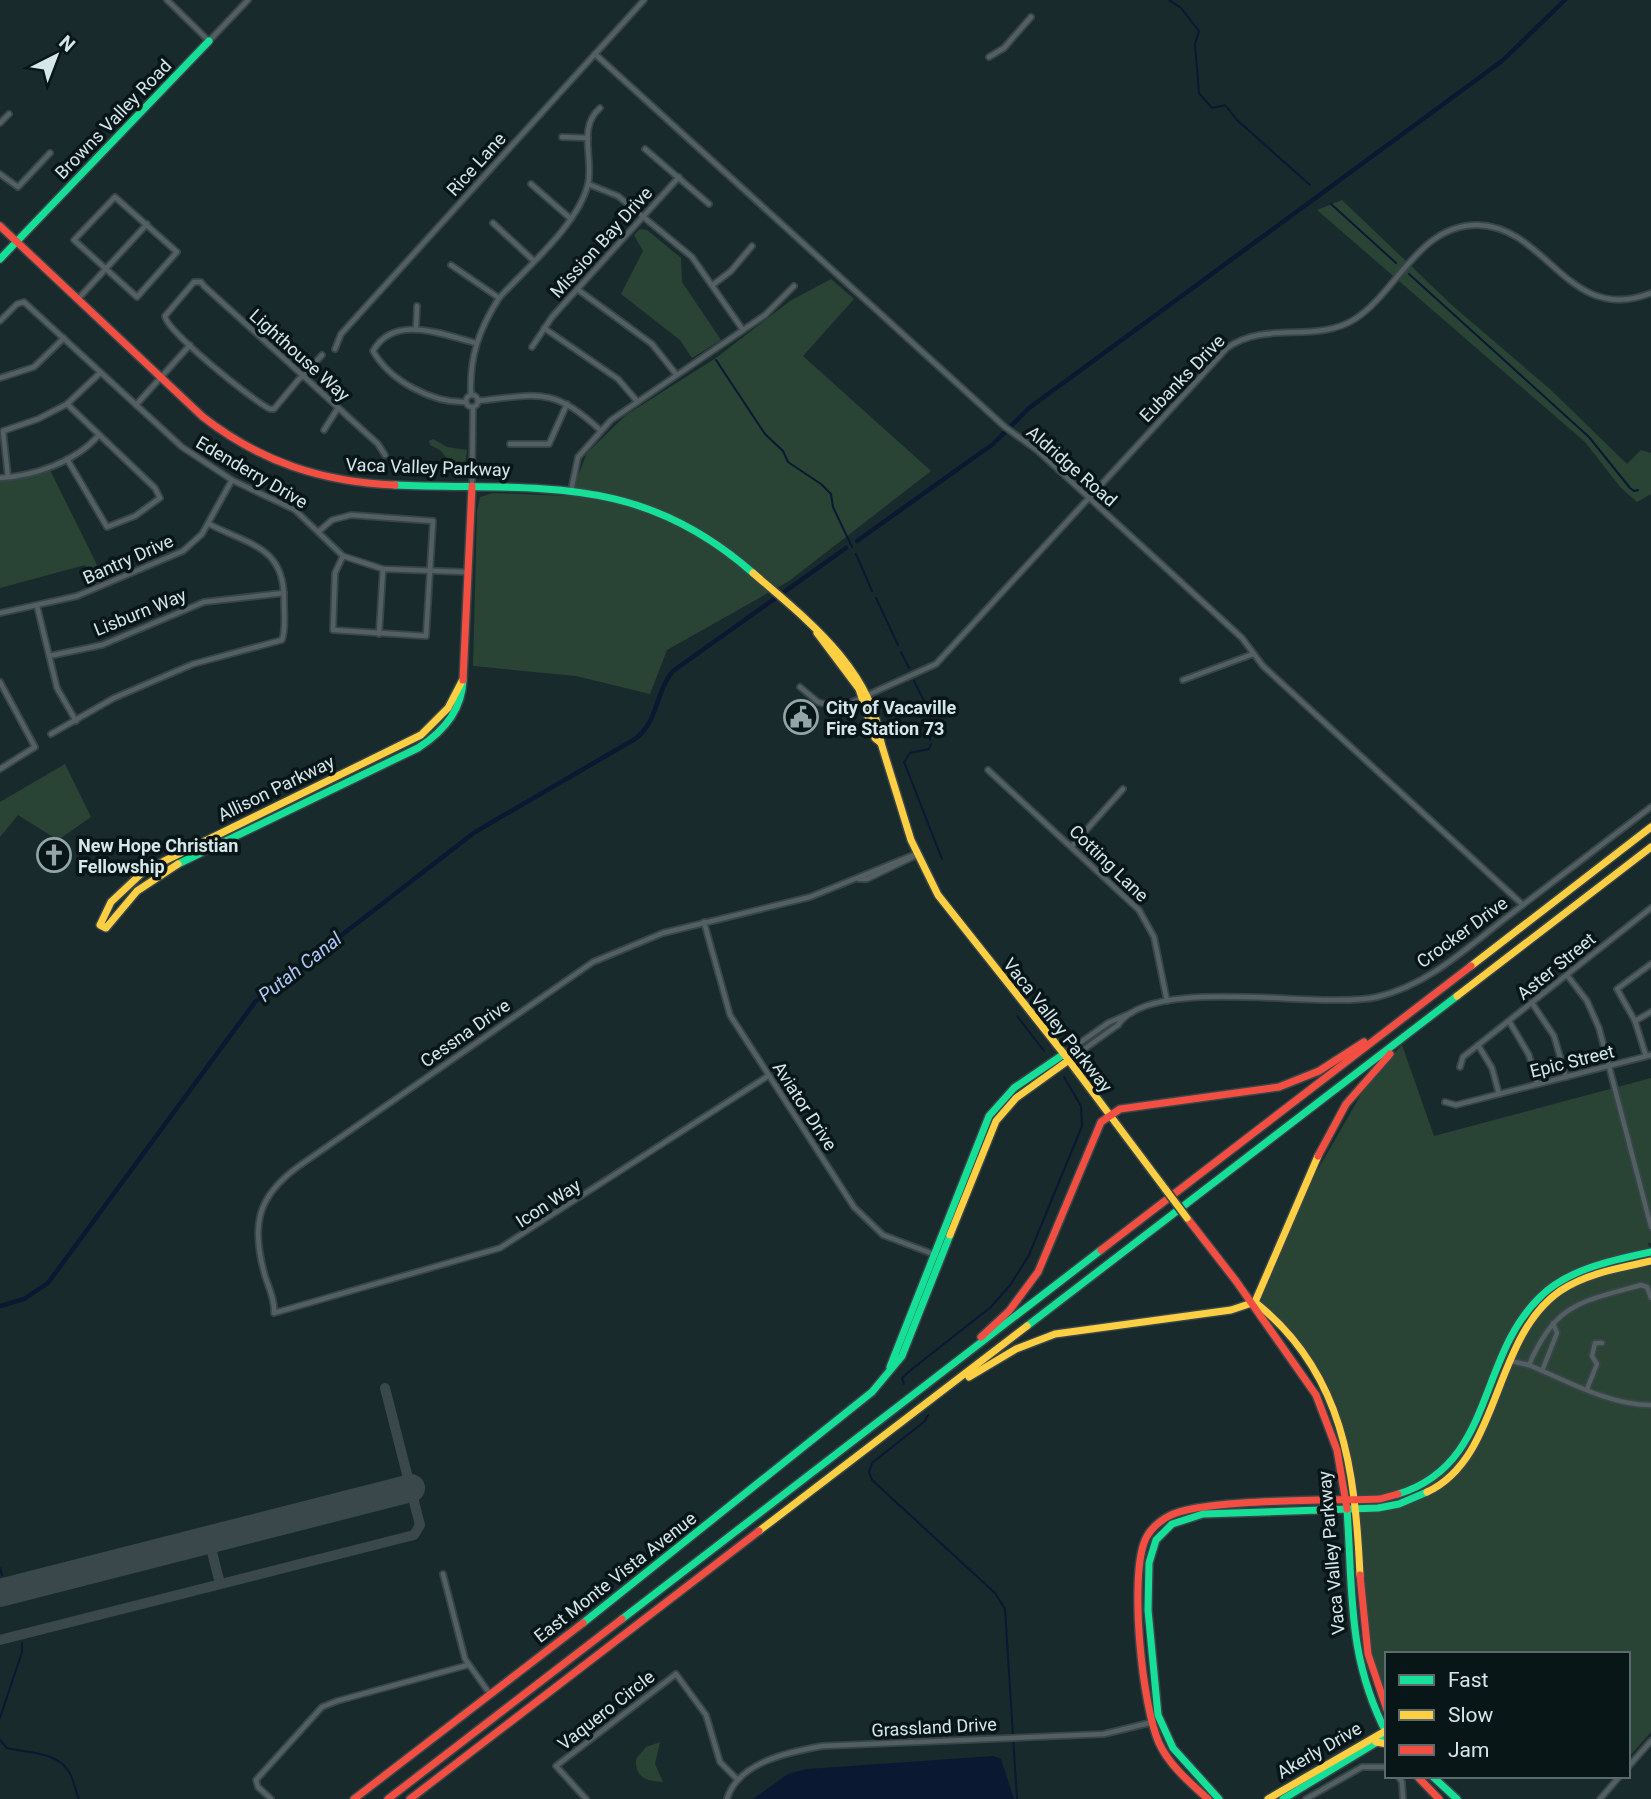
<svg xmlns="http://www.w3.org/2000/svg" width="1651" height="1799" viewBox="0 0 1651 1799" font-family="Roboto,sans-serif">
<style>
.green{fill:#294435}
.water{fill:#0a1832}
.lines{fill:none;stroke-linecap:round;stroke-linejoin:round}
.stream{stroke:#0a1832;stroke-width:2}
.canal{stroke:#0a1832;stroke-width:4.5}
.taxiway{stroke:#3a484b;stroke-width:10}
.runway{stroke:#3a484b;stroke-width:28}
.street-casing{stroke:#374548;stroke-width:8}
.fast-casing{stroke:#374548;stroke-width:10}
.slow-casing{stroke:#374548;stroke-width:10}
.jam-casing{stroke:#374548;stroke-width:10}
.street{stroke:#535f61;stroke-width:4.5}
.fast{stroke:#16e098;stroke-width:7}
.slow{stroke:#ffcf43;stroke-width:7}
.jam{stroke:#f24e42;stroke-width:7}
.slow-bridge-casing{stroke:#374548;stroke-width:10;stroke-linecap:butt}
.slow-bridge{stroke:#ffcf43;stroke-width:7}
.labels{text-anchor:middle;dominant-baseline:central;stroke-width:7;stroke-linejoin:round;paint-order:stroke}
.street-label{font-size:18px;fill:#d5e7ea;stroke:#091618}
.poi-label{font-size:18px;font-weight:bold;fill:#d5e7ea;stroke:#091618;text-anchor:start}
.water-label{font-size:19px;font-style:italic;fill:#b0c8f8;stroke:#091618}
</style>
<rect width="100%" height="100%" fill="#192a2d"/>
<!-- green -->
<g class="green">
<path d="M1342,200L1454,307L1551,390L1627,464L1641,450L1651,453V494L1637,502L1621,488L1585,442L1317,210Z"/>
<path d="M640,229L647,230L681,258L682,282L721,340L692,358L680,340L621,294L643,251L634,235Z"/>
<path d="M831,279L854,299L803,356L931,471L789,581L667,650L650,694L576,676L473,666L477,510L480,497L493,493L570,496L587,453L626,415L716,358L790,301Z"/>
<path d="M433,439L447,447L467,450L465,466L461,470H457L440,450L430,445L429,441Z"/>
<path d="M50,470L105,581L93,586L85,565L0,588V482Z"/>
<path d="M65,764L91,817L58,840L18,815L0,837V802Z"/>
<path d="M1402,1045L1434,1136L1651,1078V1243H1648L1651,1254V1732L1628,1758V1654H1387V1692L1369,1667L1355,1493L1341,1425L1299,1350L1255,1302L1317,1171L1371,1077Z"/>
<path d="M660,1742L655,1764L663,1782C647,1781 635,1778 636,1759L646,1747Z"/>
</g>
<!-- water -->
<path class="water" d="M993,1756L1001,1759L1014,1799H753L788,1774L807,1769Z"/>
<g class="lines">
<!-- stream -->
<g class="stream">
<path d="M1169,0L1181,8L1199,31L1195,44L1199,93L1212,108L1225,105L1237,120L1310,185"/>
<path d="M1331,204L1396,263"/>
<path d="M1409,274L1589,437L1630,488L1634,491L1638,490"/>
<path d="M716,360L765,434L783,451L788,462L821,484L831,494L833,507L852,547"/>
<path d="M856,554L872,591"/>
<path d="M876,598L898,645"/>
<path d="M901,652L909,668"/>
<path d="M914,681L930,713V740"/>
<path d="M931,744L929,749L910,753L904,762L942,859"/>
<path d="M1017,1016L1044,1051"/>
<path d="M904,1384L902,1378L912,1369L991,1307L1011,1284L1029,1255L1082,1126L1081,1106L1064,1077"/>
<path d="M928,1415L925,1421L872,1463L869,1472L872,1480L995,1593L1005,1609L1017,1799"/>
<path d="M0,1568L2,1575"/>
<path d="M0,1718L22,1652V1643"/>
<path d="M0,1740L7,1748C26,1753 57,1751 69,1772C74,1779 75,1791 79,1799"/>
</g>
<!-- canal -->
<g class="canal">
<path d="M857,541L993,444L1029,408L1502,61L1565,0"/>
<path d="M0,1306L24,1299L48,1283L255,1002L475,832L635,739C659,721 655,692 673,671L846,548"/>
</g>
<!-- taxiway -->
<g class="taxiway">
<path d="M209,1540L220,1584"/>
<path d="M0,1640L414,1535L420,1525L385,1388"/>
</g>
<!-- runway -->
<path class="runway" d="M0,1593L411,1488"/>
<!-- street casing -->
<g class="street-casing">
<g id="street">
<path d="M167,0L209,41L248,0"/>
<path d="M595,54L1005,427L1038,451L1217,615L1242,638L1263,666L1523,905"/>
<path d="M989,57L1004,48L1031,17"/>
<path d="M0,123L9,114"/>
<path d="M562,137L588,138"/>
<path d="M645,149L709,204"/>
<path d="M0,174L18,187L50,153"/>
<path d="M531,184L571,219"/>
<path d="M588,184L618,196L692,257L743,330"/>
<path d="M115,197L177,252L137,297L74,240Z"/>
<path d="M493,223L533,260"/>
<path d="M451,265L499,298"/>
<path d="M714,284L731,271L752,246"/>
<path d="M577,289L652,344L676,374"/>
<path d="M78,299L147,224"/>
<path d="M0,321L17,304L24,302L182,447L232,480L295,510L343,556L383,569L466,572"/>
<path d="M416,328L417,306"/>
<path d="M544,328L618,379L637,401"/>
<path d="M532,347L552,317L679,177"/>
<path d="M335,349L341,334L644,0"/>
<path d="M322,355L303,376L299,379L274,409H270C253,401 165,330 165,316L194,282H201L204,286L299,372C325,396 352,420 378,444L385,455"/>
<path d="M0,378L34,367L64,338"/>
<circle cx="472" cy="401" r="6"/>
<path d="M471,395C469,358 479,329 499,298C527,267 578,225 588,184C594,159 577,128 600,108"/>
<path d="M478,401C539,394 553,387 600,430"/>
<path d="M466,402C432,403 390,381 373,351C394,313 444,335 476,343"/>
<path d="M67,404L155,488L160,498L135,516L107,527L67,459"/>
<path d="M136,405L190,345"/>
<path d="M324,430L338,408"/>
<path d="M510,444H549L567,404"/>
<path d="M8,477L3,431L38,419L67,404L100,373"/>
<path d="M0,478C34,476 75,462 98,436"/>
<path d="M472,486L473,408"/>
<path d="M571,491L578,457L611,420L765,315L794,286"/>
<path d="M318,532L332,520L351,515L433,521L426,636L333,630L335,573L343,556"/>
<path d="M37,606L57,688L76,721"/>
<path d="M0,613L77,596L183,551L202,534L232,480"/>
<path d="M379,634L383,569"/>
<path d="M49,656L102,645L204,602L284,593"/>
<path d="M1183,680L1253,654"/>
<path d="M0,682L35,747L0,769"/>
<path d="M800,687L818,702L839,708L936,664L1227,348C1266,320 1316,344 1355,319C1397,292 1419,224 1478,225C1548,227 1568,326 1651,293"/>
<path d="M51,734L114,698L193,664L282,640C286,629 284,614 284,602C285,547 252,546 209,524"/>
<path d="M988,770L1139,910L1154,937L1167,1001"/>
<path d="M1072,846L1123,789"/>
<path d="M859,879H867L915,856"/>
<path d="M704,922L730,1015L854,1207L883,1235L941,1257"/>
<path d="M1567,975L1587,1001L1599,1028L1651,1227"/>
<path d="M1532,1003L1554,1036L1566,1077"/>
<path d="M1509,1021L1529,1055L1537,1084"/>
<path d="M1635,1021L1651,1012"/>
<path d="M1118,1025C1152,974 1319,1010 1377,997C1429,985 1470,945 1511,914C1558,878 1604,843 1651,807"/>
<path d="M1478,1045L1492,1068L1499,1094"/>
<path d="M1064,1054L1108,1023L1131,1013"/>
<path d="M1646,1056L1635,1021L1617,989L1651,964"/>
<path d="M1069,1060L1118,1025"/>
<path d="M1460,1067L1463,1057L1651,908"/>
<path d="M768,1076L500,1248L274,1313C275,1300 269,1288 265,1276C251,1226 256,1197 299,1166L593,962L663,933L810,897L916,854"/>
<path d="M1445,1102L1456,1105L1651,1055"/>
<path d="M1651,1298L1647,1287L1641,1285C1581,1302 1555,1303 1529,1365C1567,1381 1609,1405 1651,1405"/>
<path d="M1511,1361L1529,1365"/>
<path d="M1542,1371L1557,1333L1553,1323"/>
<path d="M1587,1389L1597,1364L1592,1356L1595,1343H1602"/>
<path d="M443,1574L465,1659L490,1694"/>
<path d="M1628,1767L1651,1741"/>
<path d="M1398,1776L1402,1782L1403,1799"/>
<path d="M271,1799L258,1787L256,1780L322,1707L337,1701L468,1665"/>
<path d="M586,1799L556,1766L676,1674L706,1715L720,1762L738,1780"/>
<path d="M727,1799C738,1762 789,1752 822,1746L1104,1734L1153,1722"/>
<path d="M1306,1799L1362,1767H1387"/>
<path d="M1600,1799L1620,1776"/>
</g>
</g>
<!-- fast casing -->
<g class="fast-casing">
<g id="fast">
<path d="M0,259L209,41"/>
<path d="M395,485C537,491 637,471 753,573"/>
<path d="M178,864L418,748C443,732 462,711 463,680"/>
<path d="M1027,1326L1457,996"/>
<path d="M890,1367L989,1116L1014,1088L1064,1054"/>
<path d="M1398,1494C1494,1465 1477,1359 1539,1298C1567,1269 1613,1260 1651,1252"/>
<path d="M1347,1509C1353,1593 1347,1657 1387,1734"/>
<path d="M622,1619L1101,1250"/>
<path d="M583,1623L872,1392L902,1356L950,1235"/>
<path d="M1432,1776L1457,1799"/>
<path d="M1219,1799L1173,1748L1158,1715L1148,1610L1149,1563L1156,1540L1172,1524L1203,1514L1378,1508L1399,1504L1427,1492"/>
<path d="M1283,1799L1387,1736"/>
</g>
</g>
<!-- slow casing -->
<g class="slow-casing">
<g id="slow">
<path d="M753,573C806,619 872,669 881,743L875,738L859,689L817,633"/>
<path d="M881,743L911,840L938,895L1064,1054L1166,1190"/>
<path d="M178,864L137,891L106,928L100,925L111,902L144,871L421,735L448,708L462,681"/>
<path d="M1471,966L1651,827"/>
<path d="M1457,996L1651,847"/>
<path d="M950,1235L996,1121L1016,1098L1069,1060"/>
<path d="M1256,1303C1344,1373 1355,1471 1360,1575"/>
<path d="M969,1377L1016,1349L1055,1334L1231,1310L1255,1302L1318,1156"/>
<path d="M1427,1492C1501,1458 1492,1338 1560,1291C1587,1273 1620,1268 1651,1261"/>
<path d="M759,1531L1027,1326"/>
<path d="M1376,1742L1387,1744"/>
<path d="M1268,1799L1387,1730"/>
</g>
</g>
<!-- jam casing -->
<g class="jam-casing">
<g id="jam">
<path d="M0,226L203,417C261,462 322,482 395,485"/>
<path d="M463,680L472,486"/>
<path d="M1318,1156L1346,1104L1390,1054"/>
<path d="M1187,1218L1236,1281L1316,1395L1337,1450L1347,1509"/>
<path d="M1101,1250L1471,966"/>
<path d="M981,1337L1009,1311L1038,1272L1101,1122L1120,1109L1279,1087L1319,1071L1364,1042"/>
<path d="M1360,1575L1368,1654L1387,1710"/>
<path d="M1417,1776L1439,1799"/>
<path d="M354,1799L583,1623"/>
<path d="M388,1799L622,1619"/>
<path d="M410,1799L759,1531"/>
<path d="M1208,1799C1190,1783 1169,1765 1159,1743C1142,1705 1130,1582 1144,1543C1148,1531 1158,1522 1169,1516C1202,1498 1335,1501 1380,1499L1398,1494"/>
</g>
</g>
<!-- street -->
<use href="#street" class="street"/>
<!-- fast -->
<use href="#fast" class="fast"/>
<!-- slow -->
<use href="#slow" class="slow"/>
<!-- jam -->
<use href="#jam" class="jam"/>
<!-- slow-bridge casing -->
<g class="slow-bridge-casing">
<path id="slow-bridge" d="M1166,1190L1187,1218"/>
</g>
<!-- slow-bridge -->
<use href="#slow-bridge" class="slow-bridge"/>
</g>
<!-- icons -->
<defs>
<g id="civic-ring" transform="scale(1.75)"><circle r="9.5" fill="#091618" stroke="#93a5a8" stroke-width="1.5"/><path d="M-.6-6.5H3V-4.5H.6V-3L4-1V1h2V6H-6V1h2V-1L-.6-3ZM-1.2 2.5V6h2.4V2.5Z" fill="#93a5a8"/></g>
<g id="church-ring" transform="scale(1.75)"><circle r="9.5" fill="#091618" stroke="#93a5a8" stroke-width="1.5"/><path d="M-1.2-6h2.4v3.5h3.3v2.4h-3.3V6h-2.4V-.1h-3.3v-2.4h3.3Z" fill="#93a5a8"/></g>
</defs>
<g fill-rule="evenodd">
<use href="#civic-ring" x="801" y="717"/>
<use href="#church-ring" x="54" y="855"/>
</g>
<g class="labels">
<!-- street labels -->
<g class="street-label">
<text transform="translate(113 119) rotate(-46)">Browns Valley Road</text>
<text transform="translate(476 164) rotate(-48)">Rice Lane</text>
<text transform="translate(601 242) rotate(-48)">Mission Bay Drive</text>
<text transform="translate(300 355) rotate(42)">Lighthouse Way</text>
<text transform="translate(1182 378) rotate(-46)">Eubanks Drive</text>
<text transform="translate(1072 466) rotate(41)">Aldridge Road</text>
<text transform="translate(428 467) rotate(2)">Vaca Valley Parkway</text>
<text transform="translate(252 472) rotate(30)">Edenderry Drive</text>
<text transform="translate(128 559) rotate(-24)">Bantry Drive</text>
<text transform="translate(140 612) rotate(-22)">Lisburn Way</text>
<text transform="translate(276 788) rotate(-26)">Allison Parkway</text>
<text transform="translate(1109 863) rotate(44)">Cotting Lane</text>
<text transform="translate(1462 932) rotate(-36)">Crocker Drive</text>
<text transform="translate(1556 966) rotate(-39)">Aster Street</text>
<text transform="translate(1058 1025) rotate(52)">Vaca Valley Parkway</text>
<text transform="translate(465 1033) rotate(-35)">Cessna Drive</text>
<text transform="translate(1572 1061) rotate(-14)">Epic Street</text>
<text transform="translate(805 1106) rotate(57)">Aviator Drive</text>
<text transform="translate(548 1203) rotate(-33)">Icon Way</text>
<text transform="translate(1331 1553) rotate(-95)">Vaca Valley Parkway</text>
<text transform="translate(615 1577) rotate(-38)">East Monte Vista Avenue</text>
<text transform="translate(606 1710) rotate(-38)">Vaquero Circle</text>
<text transform="translate(934 1727) rotate(-3)">Grassland Drive</text>
<text transform="translate(1319 1750) rotate(-30)">Akerly Drive</text>
</g>
<!-- poi labels -->
<g class="poi-label">
<text x="826" y="707">City of Vacaville<tspan x="826" dy="21">Fire Station 73</tspan></text>
<text x="78" y="845">New Hope Christian<tspan x="78" dy="21">Fellowship</tspan></text>
</g>
<!-- water labels -->
<g class="water-label">
<text transform="translate(300 967) rotate(-38)">Putah Canal</text>
</g>
</g>
<!-- legend -->
<rect x="1385" y="1652" width="245" height="126" fill="#091618" stroke="#5b6a6c" stroke-width="2"/>
<rect x="1399" y="1675" width="35" height="10" fill="#16e098" stroke="#5b6a6c" stroke-width="2"/>
<text x="1448" y="1687" font-size="21" fill="#d5e7ea">Fast</text>
<rect x="1399" y="1710" width="35" height="10" fill="#ffcf43" stroke="#5b6a6c" stroke-width="2"/>
<text x="1448" y="1722" font-size="21" fill="#d5e7ea">Slow</text>
<rect x="1399" y="1745" width="35" height="10" fill="#f24e42" stroke="#5b6a6c" stroke-width="2"/>
<text x="1448" y="1757" font-size="21" fill="#d5e7ea">Jam</text>
<!-- north arrow -->
<g transform="translate(56 56) rotate(42)" stroke="#091618" stroke-width="5" paint-order="stroke">
<path d="M0-5L12 26L0 18L-12 26Z" fill="#d5e7ea"/>
<text y="-10" font-size="19" font-weight="bold" text-anchor="middle" fill="#d5e7ea">N</text>
</g>
</svg>
